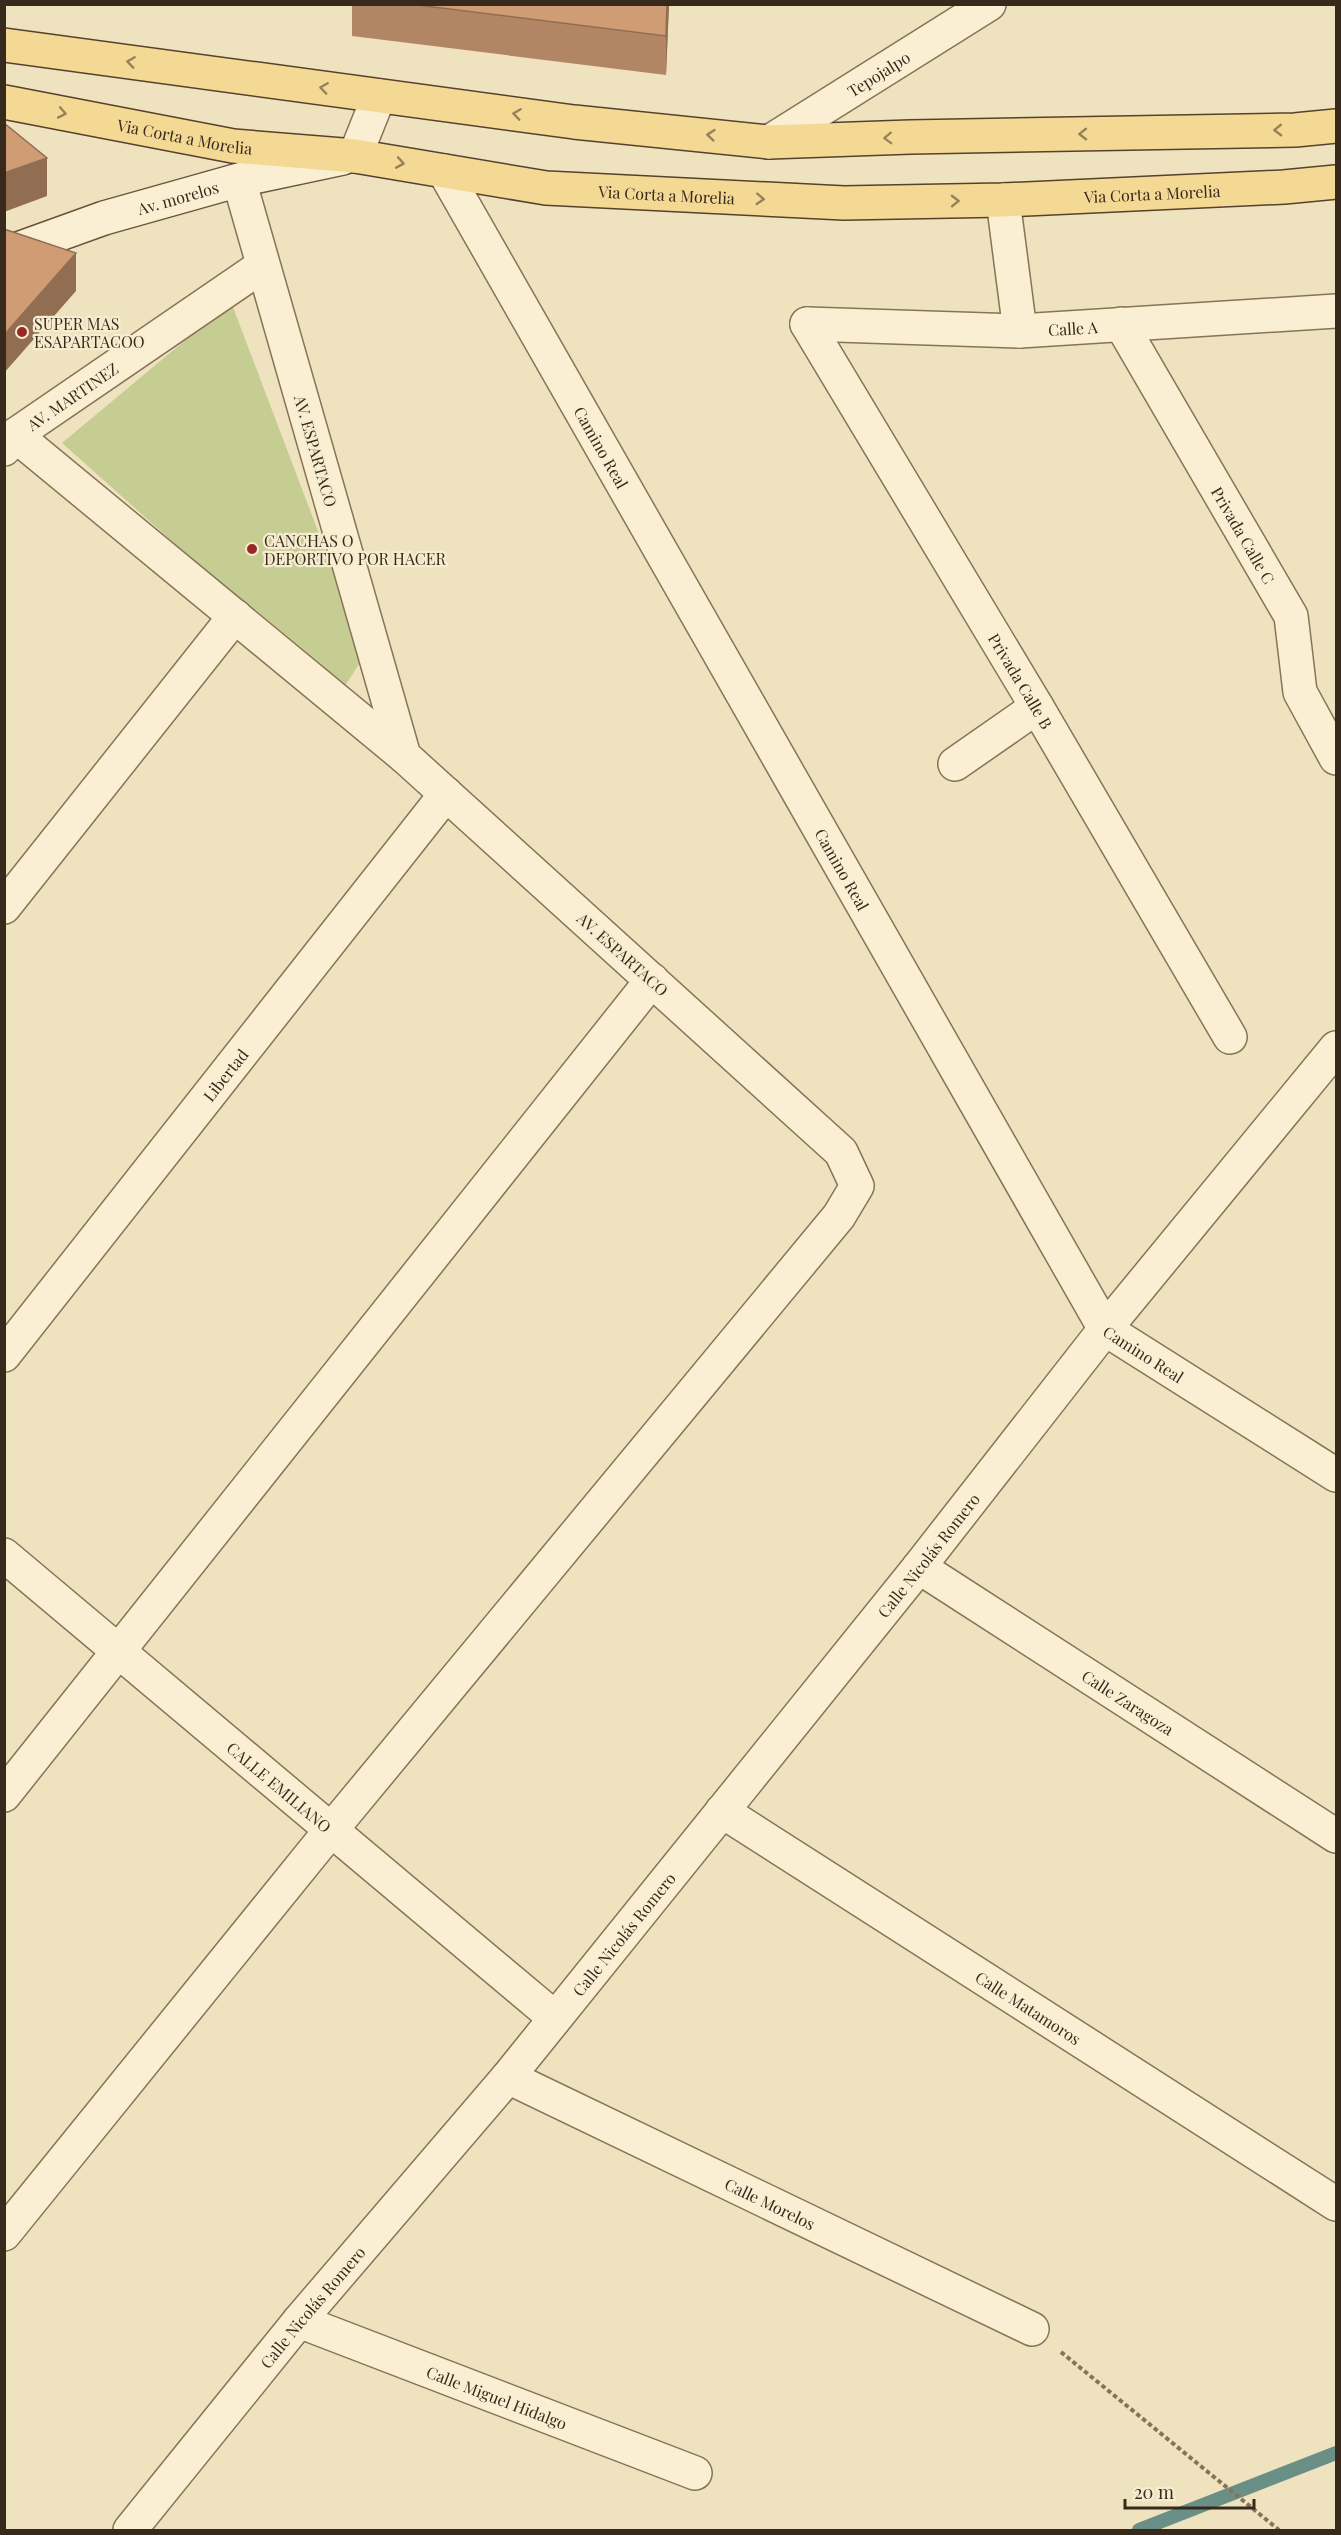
<svg xmlns="http://www.w3.org/2000/svg" width="1341" height="2535" viewBox="0 0 1341 2535" font-family="'Playfair Display',serif">
<style>
.grass{fill:#c5cd93}
.lines{fill:none;stroke-linecap:round;stroke-linejoin:round}
.stream{stroke:#6a8f87;stroke-width:14}
.minor-casing{stroke:#887357;stroke-width:36}
.tertiary-casing{stroke:#887357;stroke-width:36}
.secondary-casing{stroke:#6a543a;stroke-width:36}
.primary-casing{stroke:#56412c;stroke-width:36}
.path{stroke:#887357;stroke-width:4;stroke-dasharray:4.5 3;stroke-linecap:butt}
.minor{stroke:#faefd3;stroke-width:33}
.tertiary{stroke:#faefd3;stroke-width:33}
.secondary{stroke:#faefd3;stroke-width:33}
.primary{stroke:#f4d995;stroke-width:33}
.wall{fill:#b28664}
.shaded-wall{fill:#916d51}
.building{fill:#cf9c74;stroke:#916d51;stroke-width:1.5}
.oneway{stroke:#968258}
.poi-dot{fill:#992825;stroke:#f6eccf;stroke-width:2}
.labels{text-anchor:middle;dominant-baseline:central;stroke-width:4.5;stroke-linejoin:round;paint-order:stroke}
.street-label{font-size:16px;fill:#372a1c;stroke:#f6eccf}
.poi-label{font-size:16px;fill:#372a1c;stroke:#f6eccf;text-anchor:start}
</style>
<rect width="100%" height="100%" fill="#efe2bf"/>
<!-- grass -->
<path class="grass" d="M231,302L365,655L341,692L62,443Z"/>
<g class="lines">
<!-- stream -->
<path class="stream" d="M1139,2530L1336,2453"/>
<!-- minor casing -->
<g class="minor-casing">
<g id="minor">
<path d="M355,156L379,96"/>
<path d="M1003,200L1020,331"/>
<path id="s1" d="M807,324L1037,707L1230,1037"/>
<path id="s2" d="M807,324L1020,331L1336,311"/>
<path id="s3" d="M1121,324L1291,616L1300,692L1336,758"/>
<path d="M15,435L404,756"/>
<path id="s4" d="M4,449L15,435L262,266"/>
<path d="M955,764L1037,707"/>
<path d="M4,907L235,616"/>
<path id="s5" d="M1105,1329L1336,1475"/>
<path id="s6" d="M4,1355L446,794"/>
<path id="s7" d="M4,1555L555,2018"/>
<path id="s8" d="M919,1567L1336,1836"/>
<path d="M4,1795L652,980"/>
<path id="s9" d="M722,1811L1336,2204"/>
<path id="s10" d="M508,2077L1032,2329"/>
<path d="M4,2234L331,1830L839,1216L857,1186L841,1152L404,756L239,180"/>
<path id="s11" d="M299,2321L695,2473"/>
<path id="s12" d="M130,2530L299,2321L508,2077L919,1567L1105,1329L1336,1048"/>
</g>
</g>
<!-- tertiary casing -->
<g class="tertiary-casing">
<g id="tertiary">
<path id="s13" d="M769,142L989,4"/>
<path id="s14" d="M444,171L1105,1329"/>
</g>
</g>
<!-- secondary casing -->
<g class="secondary-casing">
<g id="secondary">
<path id="s15" d="M4,254L104,218L239,180L343,158"/>
</g>
</g>
<!-- primary casing -->
<g class="primary-casing">
<g id="primary">
<path d="M4,45L574,122L769,142L910,137L1295,130L1336,126"/>
<path id="s16" d="M4,102L233,146L355,156L546,188L844,203L1003,200L1284,187L1336,182"/>
</g>
</g>
<!-- path -->
<path class="path" d="M1061,2352L1279,2530"/>
<!-- minor -->
<use href="#minor" class="minor"/>
<!-- tertiary -->
<use href="#tertiary" class="tertiary"/>
<!-- secondary -->
<use href="#secondary" class="secondary"/>
<!-- primary -->
<use href="#primary" class="primary"/>
</g>
<!-- wall -->
<path class="wall" d="M352,4H669L666,75L352,36Z"/>
<!-- shaded-wall -->
<g class="shaded-wall">
<path d="M667,4H669L666,75V36Z"/>
<path d="M47,158V196L4,212V173Z"/>
<path d="M76,253V291L4,373V335Z"/>
</g>
<!-- building -->
<g class="building">
<path d="M409,4H667L666,36Z"/>
<path d="M4,123L47,158L4,173Z"/>
<path d="M4,229L76,253L4,335Z"/>
</g>
<!-- one-way arrows -->
<defs><path id="oneway-chevron" d="M-2-3.5L2.5 0L-2 3.5" fill="none" stroke-width="1.6" stroke-linecap="round" stroke-linejoin="round" transform="scale(1.5)"/></defs>
<g class="oneway">
<use href="#oneway-chevron" transform="translate(131 62) rotate(-172)"/>
<use href="#oneway-chevron" transform="translate(324 88) rotate(-172)"/>
<use href="#oneway-chevron" transform="translate(62 113) rotate(11)"/>
<use href="#oneway-chevron" transform="translate(517 114) rotate(-172)"/>
<use href="#oneway-chevron" transform="translate(1278 130) rotate(179)"/>
<use href="#oneway-chevron" transform="translate(1083 134) rotate(179)"/>
<use href="#oneway-chevron" transform="translate(711 135) rotate(-174)"/>
<use href="#oneway-chevron" transform="translate(888 138) rotate(178)"/>
<use href="#oneway-chevron" transform="translate(400 163) rotate(10)"/>
<use href="#oneway-chevron" transform="translate(760 199) rotate(3)"/>
<use href="#oneway-chevron" transform="translate(955 201) rotate(-1)"/>
</g>
<!-- markers -->
<g class="poi-dot">
<circle cx="22" cy="332" r="6"/>
<circle cx="252" cy="549" r="6"/>
</g>
<g class="labels">
<!-- street labels -->
<g class="street-label">
<text stroke="none"><textPath href="#s13" startOffset="129">Tepojalpo</textPath></text>
<text stroke="none"><textPath href="#s16" startOffset="184">Via Corta a Morelia</textPath></text>
<text stroke="none"><textPath href="#s16" startOffset="1156">Via Corta a Morelia</textPath></text>
<text stroke="none"><textPath href="#s16" startOffset="670">Via Corta a Morelia</textPath></text>
<text stroke="none"><textPath href="#s15" startOffset="183">Av. morelos</textPath></text>
<text stroke="none"><textPath href="#s2" startOffset="266">Calle A</textPath></text>
<text stroke="none"><textPath href="#s4" startOffset="87">AV. MARTINEZ</textPath></text>
<text stroke="none"><textPath href="#s14" startOffset="318">Camino Real</textPath></text>
<text transform="translate(316 451) rotate(74)">AV. ESPARTACO</text>
<text stroke="none"><textPath href="#s3" startOffset="244">Privada Calle C</textPath></text>
<text stroke="none"><textPath href="#s1" startOffset="416">Privada Calle B</textPath></text>
<text stroke="none"><textPath href="#s14" startOffset="804">Camino Real</textPath></text>
<text transform="translate(623 954) rotate(42)">AV. ESPARTACO</text>
<text stroke="none"><textPath href="#s6" startOffset="357">Libertad</textPath></text>
<text stroke="none"><textPath href="#s5" startOffset="46">Camino Real</textPath></text>
<text stroke="none"><textPath href="#s12" startOffset="1260">Calle Nicolás Romero</textPath></text>
<text stroke="none"><textPath href="#s8" startOffset="249">Calle Zaragoza</textPath></text>
<text stroke="none"><textPath href="#s7" startOffset="360">CALLE EMILIANO</textPath></text>
<text stroke="none"><textPath href="#s12" startOffset="774">Calle Nicolás Romero</textPath></text>
<text stroke="none"><textPath href="#s9" startOffset="364">Calle Matamoros</textPath></text>
<text stroke="none"><textPath href="#s10" startOffset="291">Calle Morelos</textPath></text>
<text stroke="none"><textPath href="#s12" startOffset="288">Calle Nicolás Romero</textPath></text>
<text stroke="none"><textPath href="#s11" startOffset="212">Calle Miguel Hidalgo</textPath></text>
</g>
<!-- poi labels -->
<g class="poi-label">
<text x="34" y="323">SUPER MAS<tspan x="34" dy="18">ESAPARTACOO</tspan></text>
<text x="264" y="540">CANCHAS O<tspan x="264" dy="18">DEPORTIVO POR HACER</tspan></text>
</g>
</g>
<!-- border -->
<rect width="1341" height="2535" fill="none" stroke="#372a1c" stroke-width="12"/>
<!-- scale -->
<path d="M1125 2499v9h129v-9" fill="none" stroke="#372a1c" stroke-width="3"/>
<text x="1134" y="2499" font-size="18" fill="#372a1c" stroke="#f6eccf" stroke-width="4.5" paint-order="stroke">20 m</text>
</svg>
